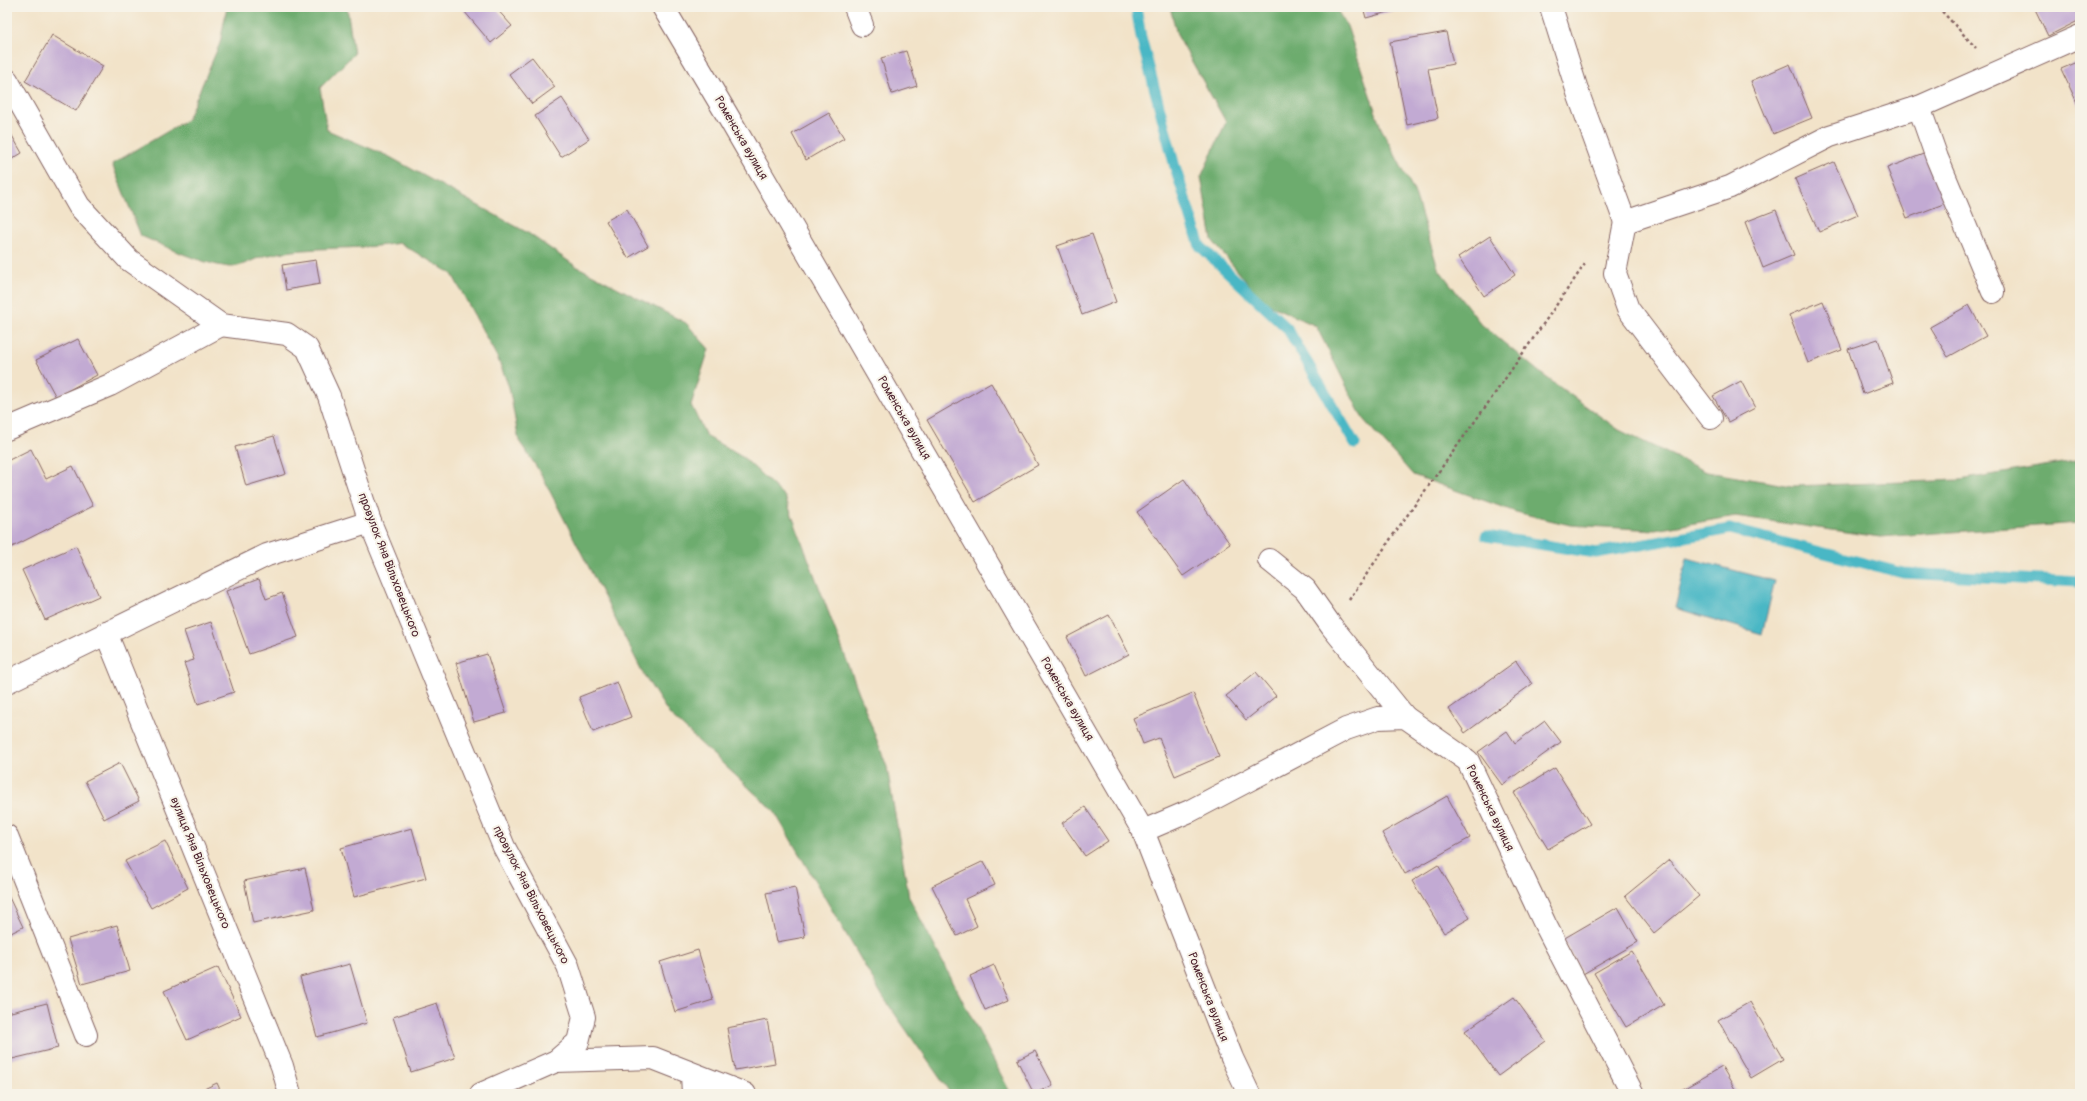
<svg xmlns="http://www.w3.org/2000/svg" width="2087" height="1101" viewBox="0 0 2087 1101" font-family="Pangolin,sans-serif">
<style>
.forest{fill:#6dac6e;stroke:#5c664c}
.water{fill:#4ab7c5;stroke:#4a6b78}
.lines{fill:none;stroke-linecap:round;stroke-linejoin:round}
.stream{stroke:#4ab7c5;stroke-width:11}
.building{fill:#c2aad3}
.minor-casing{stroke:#856462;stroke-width:24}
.path{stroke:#856462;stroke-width:2.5;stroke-dasharray:3 3;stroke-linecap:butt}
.minor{stroke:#fff;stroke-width:22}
.labels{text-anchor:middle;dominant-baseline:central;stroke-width:4;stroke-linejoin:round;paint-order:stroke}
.street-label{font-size:12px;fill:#4a1f2b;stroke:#f7f3e8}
</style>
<rect width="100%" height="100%" fill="#f7f3e8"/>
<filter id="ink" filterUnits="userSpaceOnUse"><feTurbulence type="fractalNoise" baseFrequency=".025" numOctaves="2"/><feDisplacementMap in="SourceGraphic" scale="8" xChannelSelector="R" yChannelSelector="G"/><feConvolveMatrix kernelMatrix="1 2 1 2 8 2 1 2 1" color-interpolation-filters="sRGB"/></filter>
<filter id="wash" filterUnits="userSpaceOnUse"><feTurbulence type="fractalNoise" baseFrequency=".012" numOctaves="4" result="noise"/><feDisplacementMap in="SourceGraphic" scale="16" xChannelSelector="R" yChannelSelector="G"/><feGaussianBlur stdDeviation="0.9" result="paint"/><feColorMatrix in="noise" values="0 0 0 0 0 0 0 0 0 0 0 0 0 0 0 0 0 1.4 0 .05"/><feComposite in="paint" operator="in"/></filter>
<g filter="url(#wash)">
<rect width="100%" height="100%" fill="#f2e3c9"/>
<!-- forest -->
<g class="forest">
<path d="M227,7H347L354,54L320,88L327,130L388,156L528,233L574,265L686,323L709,349L691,405L706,436L744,458L785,497L887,767L909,897L1011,1094H951L883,997L774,811L669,714L644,675L540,472L519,441L509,387L498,359L452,274L400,243C355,251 309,245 264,256C253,259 240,268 229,267C198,263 170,248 141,236L112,164L187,120L220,43Z"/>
<path d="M1170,7H1335L1347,26L1381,128L1414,191L1438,268L1481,324L1543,375L1619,430L1707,472L1792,486L1960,480L2080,460V523L1880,537L1735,516L1655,530L1570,525L1516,512L1413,475L1363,419L1316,326L1263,302L1212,240L1201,177L1226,122L1177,35Z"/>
</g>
<!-- water -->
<path class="water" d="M1687,558L1775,581L1762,634L1675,608Z"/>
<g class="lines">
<!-- stream -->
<g class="stream">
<path d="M1136,7L1141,37L1175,167L1200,246L1287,328L1355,444"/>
<path d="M1486,536L1596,553L1730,529L1903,573L2080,582"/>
</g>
</g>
<g id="blocks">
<!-- building -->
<g class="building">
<path d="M468,7H495L512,26L491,43L464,11Z"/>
<path d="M1363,7H1407L1366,18Z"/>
<path d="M2034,7H2075L2080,20L2048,36Z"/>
<path d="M1446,32L1453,64L1428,69L1438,118L1407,125L1390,42Z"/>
<path d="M52,35L103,66L76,111L25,81Z"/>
<path d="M906,51L917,86L892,94L881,58Z"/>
<path d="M532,57L555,87L532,104L509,74Z"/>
<path d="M2080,61V109L2061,69Z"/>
<path d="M1790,64L1812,118L1773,134L1751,81Z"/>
<path d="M562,98L589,139L561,157L535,116Z"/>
<path d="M829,113L844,138L806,160L792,134Z"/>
<path d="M7,127L22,153L7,162Z"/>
<path d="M1926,153L1946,203L1907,218L1887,168Z"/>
<path d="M1834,162L1858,215L1819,232L1795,179Z"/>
<path d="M627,209L648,246L628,258L606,221Z"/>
<path d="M1776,210L1794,255L1763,268L1745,222Z"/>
<path d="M1092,234L1116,302L1082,315L1057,246Z"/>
<path d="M1490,236L1515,275L1484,296L1458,257Z"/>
<path d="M316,260L320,284L286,290L282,265Z"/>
<path d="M1823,301L1842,350L1808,363L1789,315Z"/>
<path d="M1969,305L1986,336L1948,357L1930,327Z"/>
<path d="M78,339L97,375L56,397L36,360Z"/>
<path d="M1878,339L1893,383L1863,394L1848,349Z"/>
<path d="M1741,381L1755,408L1728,422L1713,396Z"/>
<path d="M991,383L1038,465L975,502L927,420Z"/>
<path d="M274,436L286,474L246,486L235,447Z"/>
<path d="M31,449L46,479L73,466L93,506L10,548L7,543V461Z"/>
<path d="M1184,479L1230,544L1183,576L1137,512Z"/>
<path d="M76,546L99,596L45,620L22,570Z"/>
<path d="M259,579L266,599L282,593L298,637L249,654L226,591Z"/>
<path d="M1109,615L1129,654L1086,676L1067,637Z"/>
<path d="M211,622L234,692L198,704L184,663L194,660L184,631Z"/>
<path d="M487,654L506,713L474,722L456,663Z"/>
<path d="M1516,661L1532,684L1465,733L1449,709Z"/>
<path d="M1256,672L1276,696L1246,720L1226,696Z"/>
<path d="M617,682L631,717L593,732L579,697Z"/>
<path d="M1193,693L1219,757L1175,776L1159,738L1143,744L1133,718Z"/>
<path d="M1545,721L1561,742L1502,785L1478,752L1507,731L1515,743Z"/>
<path d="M120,763L139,801L104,819L85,781Z"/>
<path d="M1555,768L1590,824L1548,849L1514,793Z"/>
<path d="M1447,796L1470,838L1405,874L1382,833Z"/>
<path d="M1085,807L1108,841L1085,856L1062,823Z"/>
<path d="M412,828L426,878L354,897L341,848Z"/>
<path d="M165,841L188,888L151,908L125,861Z"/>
<path d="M1669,860L1699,896L1654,933L1625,896Z"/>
<path d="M984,861L995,885L965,899L977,926L957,936L932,886Z"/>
<path d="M1438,865L1470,918L1444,933L1412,881Z"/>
<path d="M305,868L314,910L253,923L244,881Z"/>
<path d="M795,887L805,937L777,942L766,893Z"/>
<path d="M7,893L23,927L7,935Z"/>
<path d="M1618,907L1638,942L1583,974L1563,939Z"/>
<path d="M117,925L130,971L82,984L68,939Z"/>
<path d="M698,950L713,1000L675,1012L660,962Z"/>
<path d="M1632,951L1664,1005L1626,1027L1594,973Z"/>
<path d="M350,964L367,1023L317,1037L300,977Z"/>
<path d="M994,965L1009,1000L985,1010L970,976Z"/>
<path d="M218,967L241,1016L187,1040L164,991Z"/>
<path d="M1514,997L1546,1041L1498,1076L1465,1031Z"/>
<path d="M1750,1002L1783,1059L1751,1078L1718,1020Z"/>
<path d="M47,1003L58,1048L8,1060L7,1013Z"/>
<path d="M437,1003L455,1058L411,1072L393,1017Z"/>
<path d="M767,1020L775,1063L735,1070L727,1028Z"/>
<path d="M1035,1051L1053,1085L1034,1094L1017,1060Z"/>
<path d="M1722,1067L1738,1094H1674Z"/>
<path d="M217,1083L222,1094H193Z"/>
<path d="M1536,1090L1539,1094H1529Z"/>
</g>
</g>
</g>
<g filter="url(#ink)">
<use href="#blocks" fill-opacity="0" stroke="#856462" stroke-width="1"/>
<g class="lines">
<!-- minor casing -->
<g class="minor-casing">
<g id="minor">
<path d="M663,7L726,113L1143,831L1232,1058L1249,1094"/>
<path d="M855,7L862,25"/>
<path d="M1551,7L1579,96L1625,222L1730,187L1830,136L1919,107L2080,36"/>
<path d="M7,80L79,206L129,260L221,325L287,334L307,348L329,396L370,522L504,847L568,966L584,1017L578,1042L556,1061L481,1094"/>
<path d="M1919,107L1937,158L1993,292"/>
<path d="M1625,222L1615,273L1628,309L1711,418"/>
<path d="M7,429L110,385L221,325"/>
<path d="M1269,560L1305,589L1332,627L1405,717"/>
<path d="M106,633L282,1066L290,1094"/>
<path d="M7,682L267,555L370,522"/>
<path d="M1143,831L1190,811L1346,729L1378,718L1405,717L1468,761L1545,924L1633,1094"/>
<path d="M7,836L86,1035"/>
<path d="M556,1061L653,1058L745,1094"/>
<path d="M692,1074L693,1094"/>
</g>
</g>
<!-- path -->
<g class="path">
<path d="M1938,7L1976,48"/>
<path d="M1349,600L1396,531L1491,399L1585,264"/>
</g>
<!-- minor -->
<use href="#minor" class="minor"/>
</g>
</g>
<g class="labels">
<!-- street labels -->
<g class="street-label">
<text transform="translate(741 138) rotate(60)">Роменська вулиця</text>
<text transform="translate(904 418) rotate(60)">Роменська вулиця</text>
<text transform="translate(389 565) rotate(69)">провулок Яна Вільховецького</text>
<text transform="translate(1067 699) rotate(60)">Роменська вулиця</text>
<text transform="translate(1490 808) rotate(64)">Роменська вулиця</text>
<text transform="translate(200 863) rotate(68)">вулиця Яна Вільховецького</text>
<text transform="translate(531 895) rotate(63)">провулок Яна Вільховецького</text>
<text transform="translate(1208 997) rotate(69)">Роменська вулиця</text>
</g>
</g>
<!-- margin -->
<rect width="2087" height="1101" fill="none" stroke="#f7f3e8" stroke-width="24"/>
</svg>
